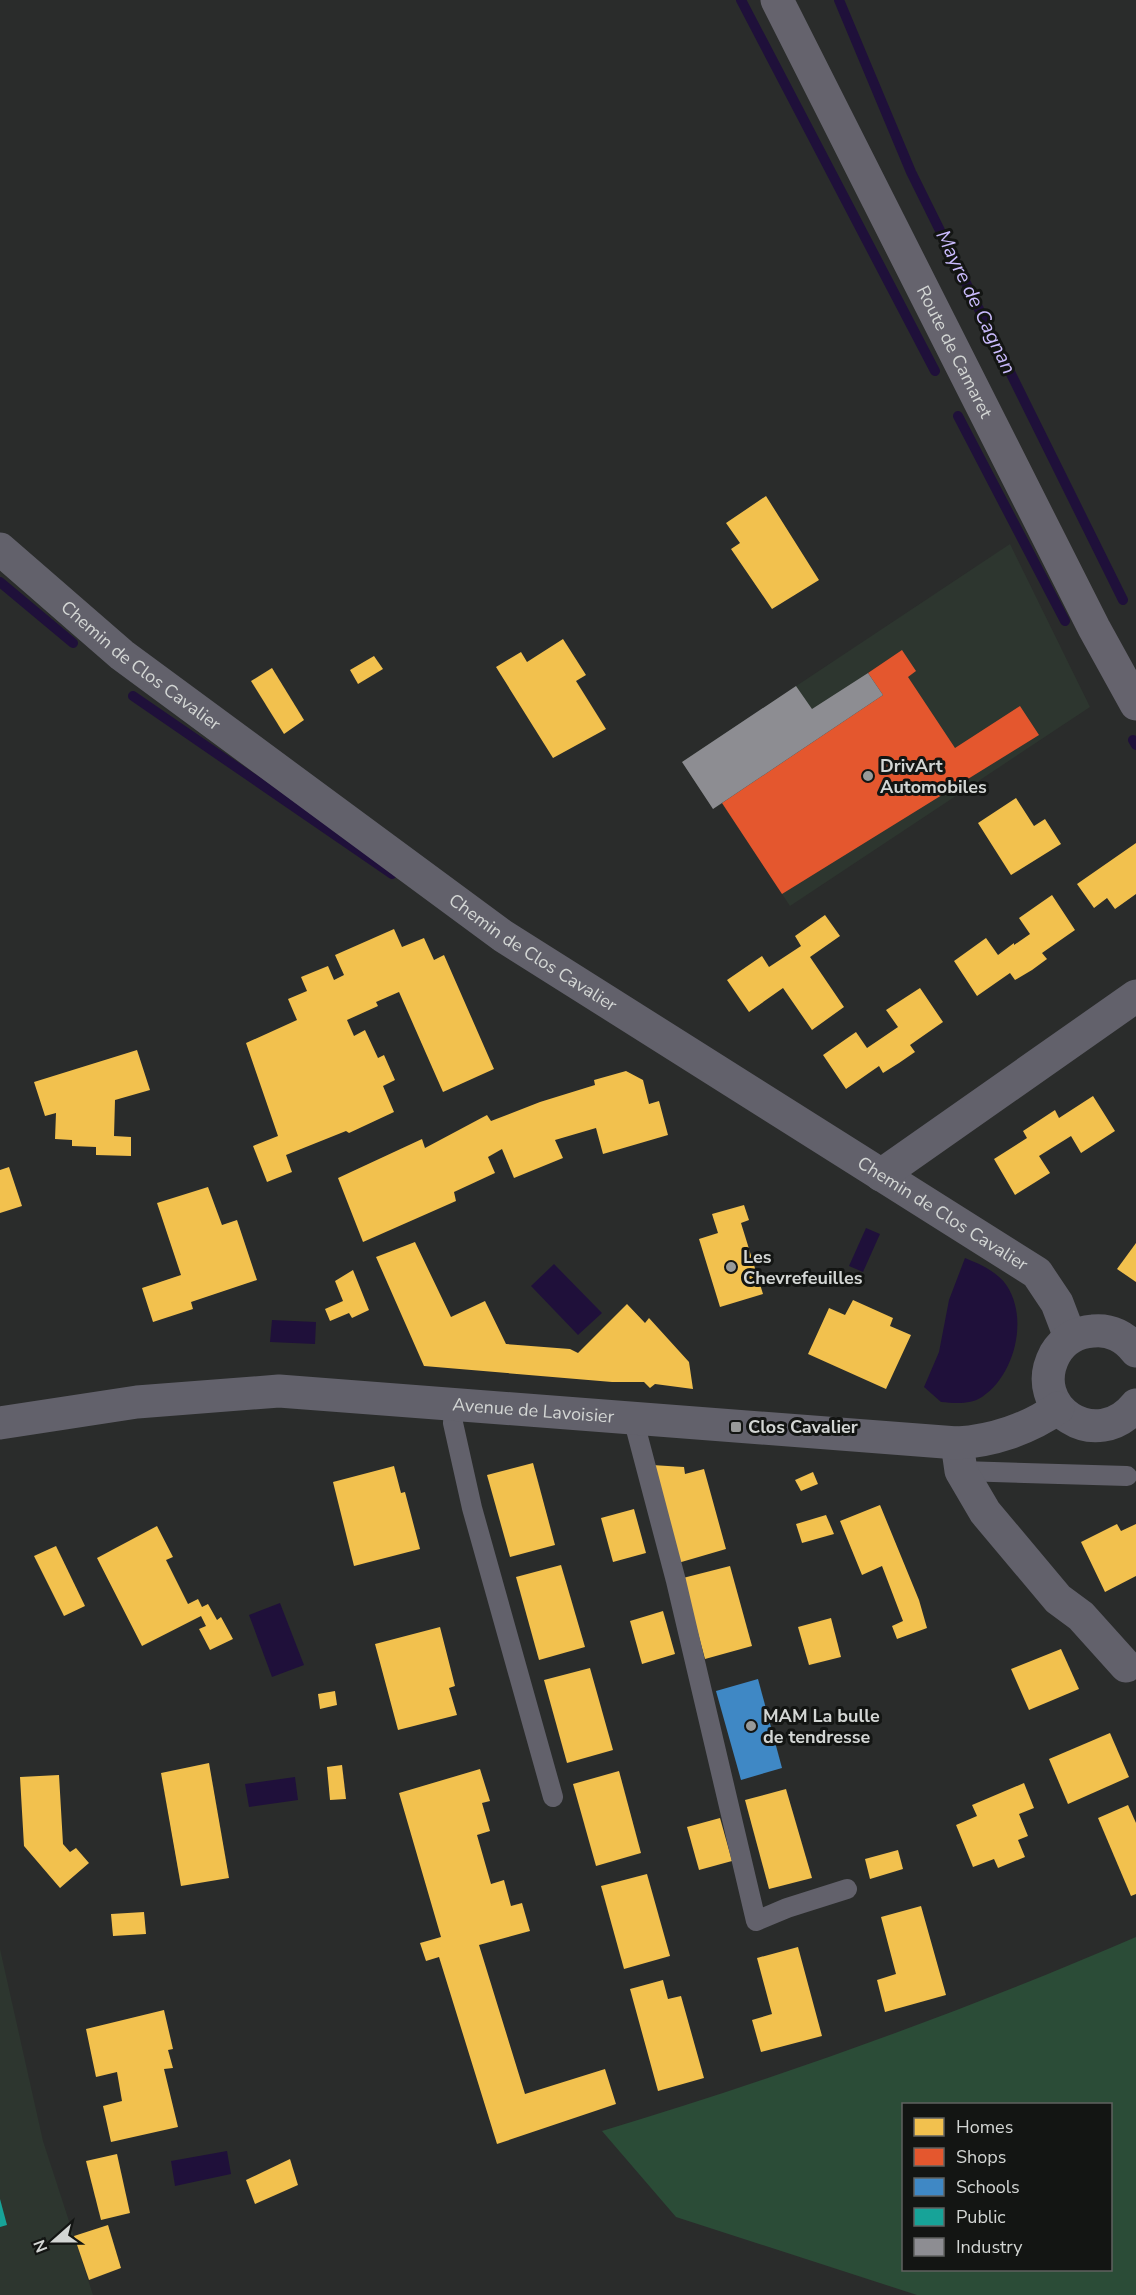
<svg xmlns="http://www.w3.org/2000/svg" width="1136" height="2295" viewBox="0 0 1136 2295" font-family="'Nunito Sans',sans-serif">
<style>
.built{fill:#2d362f}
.green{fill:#2b4c37;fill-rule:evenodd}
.water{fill:#1f103a}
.homes{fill:#f2c14e}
.shops{fill:#e4572e}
.schools{fill:#3f88c5}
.public{fill:#17a398}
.industry{fill:#8d8d92}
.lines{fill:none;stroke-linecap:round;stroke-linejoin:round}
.stream{stroke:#1f103a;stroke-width:10}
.service{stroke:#62616b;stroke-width:20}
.minor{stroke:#62616b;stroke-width:33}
.tertiary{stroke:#62616b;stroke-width:33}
.secondary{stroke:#65636d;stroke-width:33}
.poi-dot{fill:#989a99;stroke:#131513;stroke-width:2}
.labels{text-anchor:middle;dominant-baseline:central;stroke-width:6;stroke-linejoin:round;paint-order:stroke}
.street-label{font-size:18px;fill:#d3d6d4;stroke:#131513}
.poi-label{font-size:18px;font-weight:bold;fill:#d3d6d4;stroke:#131513;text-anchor:start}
.water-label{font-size:20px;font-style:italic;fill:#cbbcfe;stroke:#131513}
</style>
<rect width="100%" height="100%" fill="#2a2c2b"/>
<!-- built -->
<g class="built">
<path d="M1010,544L1090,707L790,906L722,804L713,809L682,762Z"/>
<path d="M0,1949L43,2141L93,2295H0Z"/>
</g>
<!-- green -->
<path class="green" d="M1136,1937V2295H917L676,2217L602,2131C784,2076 962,2012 1136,1937ZM904,2104H1110V2270H904Z"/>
<!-- water -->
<g class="water">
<path d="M866,1228L880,1234L863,1272L849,1266Z"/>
<path d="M965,1258C980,1264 998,1272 1007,1286C1029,1320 1014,1376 982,1397C970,1405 954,1403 941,1402L924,1387L939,1352L949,1300Z"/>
<path d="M554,1264L602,1313L578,1335L531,1286Z"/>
<path d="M272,1320L316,1322L315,1344L270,1342Z"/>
<path d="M280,1603L304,1665L272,1677L249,1615Z"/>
<path d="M295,1777L298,1800L249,1807L245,1784Z"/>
<path d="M227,2151L231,2174L175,2186L171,2161Z"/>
</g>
<!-- homes -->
<g class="homes">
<path d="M766,496L819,580L772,609L731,549L740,543L726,523Z"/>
<path d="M563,639L586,675L576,681L606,729L553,758L496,667L521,652L527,662Z"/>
<path d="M374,656L383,669L358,684L350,670Z"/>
<path d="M272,668L304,720L284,734L251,681Z"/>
<path d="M1016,798L1034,826L1045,819L1061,844L1011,875L978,823Z"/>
<path d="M1136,843V894L1115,909L1107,898L1094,908L1077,884Z"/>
<path d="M1052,895L1075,930L1042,953L1047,959L1032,970L1015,980L1010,973L977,996L954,961L986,938L998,955L1014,943V945L1030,934L1019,918Z"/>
<path d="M825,915L840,936L810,957L844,1007L812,1030L783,988L749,1012L727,980L762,956L769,967L801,946L795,936Z"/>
<path d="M394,929L402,947L424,938L434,960L444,955L494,1069L443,1092L399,992L376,1002L378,1006L347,1020L354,1036L365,1030L378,1058L384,1055L395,1080L383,1086L394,1112L349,1133L346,1131L286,1155L292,1172L267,1182L253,1146L278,1136L246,1043L297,1020L288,999L307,991L301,977L328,966L334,980L344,975L335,955Z"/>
<path d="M920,988L943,1022L910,1045L915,1052L899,1063L883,1073L879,1066L846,1089L823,1055L856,1032L867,1048L898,1027L886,1010Z"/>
<path d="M137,1050L150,1090L115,1100L114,1136L131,1137V1156L96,1155V1147L72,1146V1140L55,1139L56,1113L45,1116L34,1082Z"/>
<path d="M626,1071L643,1080L649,1104L659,1101L668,1135L603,1154L596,1128L555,1140L563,1158L514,1178L502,1149L488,1157L495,1173L454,1192L456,1201L363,1242L338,1178L422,1139L425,1148L487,1115L491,1121L540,1102L595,1085L594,1080Z"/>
<path d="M1093,1096L1115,1131L1081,1153L1071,1136L1039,1156L1050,1173L1015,1195L994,1159L1027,1138L1023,1131L1055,1110L1059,1118Z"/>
<path d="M9,1167L22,1206L0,1213V1170Z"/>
<path d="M208,1187L222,1225L237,1220L257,1280L191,1302L193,1309L153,1322L142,1288L181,1275L157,1203Z"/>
<path d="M744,1205L749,1220L741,1223L763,1294L720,1307L699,1239L718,1233L712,1214Z"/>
<path d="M415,1242L451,1317L485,1301L506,1344L570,1349L578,1353L627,1304L645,1323L649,1318L689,1362L693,1389L655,1384L650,1388L644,1382H612L424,1366L376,1257Z"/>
<path d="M1136,1243V1282L1117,1269Z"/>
<path d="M353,1270L369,1310L352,1318L349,1313L330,1321L325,1309L343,1301L335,1281Z"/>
<path d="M853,1300L893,1318L890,1326L911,1335L886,1389L808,1354L829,1308L845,1315Z"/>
<path d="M533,1463L555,1545L510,1557L487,1475Z"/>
<path d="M652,1465L684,1467L685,1474L704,1469L726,1549L678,1563Z"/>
<path d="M394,1466L401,1493L405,1492L420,1549L354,1566L333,1482Z"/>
<path d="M813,1472L818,1484L801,1491L795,1480Z"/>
<path d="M880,1505L919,1600L927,1628L897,1639L892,1626L903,1621L882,1566L862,1575L840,1521Z"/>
<path d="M634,1509L646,1553L613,1562L601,1518Z"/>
<path d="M826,1515L834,1534L802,1543L796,1524Z"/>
<path d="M1117,1524L1121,1531L1136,1524V1576L1105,1592L1081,1542Z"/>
<path d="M157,1526L173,1557L166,1560L188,1604L198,1599L202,1607L208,1604L217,1620L221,1617L233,1639L210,1650L199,1629L206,1626L201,1616L142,1646L97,1558Z"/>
<path d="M56,1546L85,1606L64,1616L34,1556Z"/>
<path d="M561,1565L585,1647L539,1660L516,1577Z"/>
<path d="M730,1566L752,1646L705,1659L683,1578Z"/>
<path d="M663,1611L675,1654L642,1664L630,1621Z"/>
<path d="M831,1618L841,1657L809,1665L798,1627Z"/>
<path d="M440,1627L455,1686L449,1688L457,1715L398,1730L375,1644Z"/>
<path d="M1061,1649L1079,1689L1029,1710L1011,1669Z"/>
<path d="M590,1668L613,1750L567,1763L544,1680Z"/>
<path d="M335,1691L337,1705L320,1709L318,1694Z"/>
<path d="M1110,1733L1129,1777L1068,1804L1049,1759Z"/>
<path d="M209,1763L229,1878L181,1886L161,1773Z"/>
<path d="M342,1765L346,1799L330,1800L327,1767Z"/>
<path d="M480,1769L490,1801L482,1803L490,1831L477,1835L491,1884L504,1880L511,1906L522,1903L530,1931L479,1945L525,2094L605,2069L616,2104L497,2144L439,1957L426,1961L420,1943L441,1937L399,1793Z"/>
<path d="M619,1771L641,1853L596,1866L573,1784Z"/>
<path d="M59,1775L63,1844L70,1852L76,1848L89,1863L60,1888L24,1846L20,1777Z"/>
<path d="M1024,1783L1034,1808L1019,1814L1028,1836L1018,1840L1025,1857L998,1868L994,1859L973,1867L956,1825L977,1816L972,1805Z"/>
<path d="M786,1789L812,1878L769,1889L745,1800Z"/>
<path d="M1128,1805L1136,1823V1894L1131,1896L1098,1818Z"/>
<path d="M720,1818L732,1861L699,1870L687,1827Z"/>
<path d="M898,1850L903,1869L870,1879L865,1859Z"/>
<path d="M647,1874L670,1956L624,1969L601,1886Z"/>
<path d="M921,1906L946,1995L885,2012L877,1980L896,1974L881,1917Z"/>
<path d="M144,1912L146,1934L113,1936L111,1914Z"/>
<path d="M798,1947L822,2036L761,2052L752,2020L772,2014L757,1958Z"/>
<path d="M663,1980L668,1999L681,1996L704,2078L658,2091L630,1989Z"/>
<path d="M164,2010L173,2049L168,2050L173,2068L164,2069L178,2127L111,2142L103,2106L122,2101L117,2072L96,2077L86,2029Z"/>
<path d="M117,2154L130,2213L101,2220L86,2161Z"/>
<path d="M290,2159L298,2185L255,2204L246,2180Z"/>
<path d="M108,2225L121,2268L89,2280L74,2236Z"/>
</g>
<!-- shops -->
<path class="shops" d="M902,650L916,671L908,677L955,748L1020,706L1039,735L782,894L722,803L883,695L868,673Z"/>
<!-- schools -->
<path class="schools" d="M758,1679L782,1768L741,1780L716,1691Z"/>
<!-- public -->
<path class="public" d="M0,2199L7,2225L0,2227Z"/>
<!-- industry -->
<path class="industry" d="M868,673L883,695L713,809L682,762L796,686L812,709Z"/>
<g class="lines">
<!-- stream -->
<g class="stream">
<path d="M741,0L935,371"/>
<path d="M839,0L911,172L1123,600"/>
<path d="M958,416L1065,621"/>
<path d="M0,582L73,643"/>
<path d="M133,696L392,874"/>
<path d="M1133,740L1136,745"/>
</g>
<!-- service -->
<g class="service">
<path d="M454,1403L453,1423L472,1508L553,1797"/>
<path d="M633,1418L676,1581L756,1921L787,1908L847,1889"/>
<path d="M961,1471L1127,1476"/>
</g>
<!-- minor -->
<g class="minor">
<path id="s1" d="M0,549L122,655L503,936L1037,1273L1057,1303L1070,1337"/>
<path d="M881,1175L1136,996"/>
<path d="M957,1443L961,1471L985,1512L1058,1599L1081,1616L1126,1666"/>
</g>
<!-- tertiary -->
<g class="tertiary">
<path d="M1136,1351C1126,1337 1110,1329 1093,1331C1077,1332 1063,1340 1055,1354C1026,1408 1097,1454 1136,1405"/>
<path id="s2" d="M0,1423L137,1402L279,1391L957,1443C992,1441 1029,1429 1058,1408"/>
</g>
<!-- secondary -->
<path class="secondary" id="s3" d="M777,0L1094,628L1136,704"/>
</g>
<!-- markers -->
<g class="poi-dot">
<circle cx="868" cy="776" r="6"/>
<circle cx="731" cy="1267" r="6"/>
<rect x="730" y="1421" width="12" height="12" rx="3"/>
<circle cx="751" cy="1726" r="6"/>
</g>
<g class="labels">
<!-- street labels -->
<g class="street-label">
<text stroke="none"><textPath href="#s3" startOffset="394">Route de Camaret</textPath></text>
<text stroke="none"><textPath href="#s1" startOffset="183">Chemin de Clos Cavalier</textPath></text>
<text stroke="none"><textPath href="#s1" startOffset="669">Chemin de Clos Cavalier</textPath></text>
<text stroke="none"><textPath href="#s1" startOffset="1155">Chemin de Clos Cavalier</textPath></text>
<text stroke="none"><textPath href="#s2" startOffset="536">Avenue de Lavoisier</textPath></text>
</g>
<!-- poi labels -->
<g class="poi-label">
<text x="880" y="766">DrivArt<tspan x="880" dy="21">Automobiles</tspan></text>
<text x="743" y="1257">Les<tspan x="743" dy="21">Chevrefeuilles</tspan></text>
<text x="748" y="1427">Clos Cavalier</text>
<text x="763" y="1716">MAM La bulle<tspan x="763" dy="21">de tendresse</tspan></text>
</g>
<!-- water labels -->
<g class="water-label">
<text transform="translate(976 302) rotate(64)">Mayre de Cagnan</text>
</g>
</g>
<!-- legend -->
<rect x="902" y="2103" width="210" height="168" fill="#131513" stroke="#606260" stroke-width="1.5"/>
<rect x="914" y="2118" width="30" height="18" fill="#f2c14e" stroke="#606260" stroke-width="1.5"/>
<text x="956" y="2133" font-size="18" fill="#d3d6d4">Homes</text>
<rect x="914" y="2148" width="30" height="18" fill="#e4572e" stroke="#606260" stroke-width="1.5"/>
<text x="956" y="2163" font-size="18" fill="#d3d6d4">Shops</text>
<rect x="914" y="2178" width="30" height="18" fill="#3f88c5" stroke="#606260" stroke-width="1.5"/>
<text x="956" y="2193" font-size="18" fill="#d3d6d4">Schools</text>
<rect x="914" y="2208" width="30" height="18" fill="#17a398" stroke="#606260" stroke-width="1.5"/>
<text x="956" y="2223" font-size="18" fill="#d3d6d4">Public</text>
<rect x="914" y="2238" width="30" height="18" fill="#8d8d92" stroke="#606260" stroke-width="1.5"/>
<text x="956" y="2253" font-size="18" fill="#d3d6d4">Industry</text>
<!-- north arrow -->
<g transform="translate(54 2241) rotate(249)" stroke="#131513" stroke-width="4.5" paint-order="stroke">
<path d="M0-4.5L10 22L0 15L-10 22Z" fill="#d3d6d4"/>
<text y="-9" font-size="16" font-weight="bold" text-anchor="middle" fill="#d3d6d4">N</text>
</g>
</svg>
